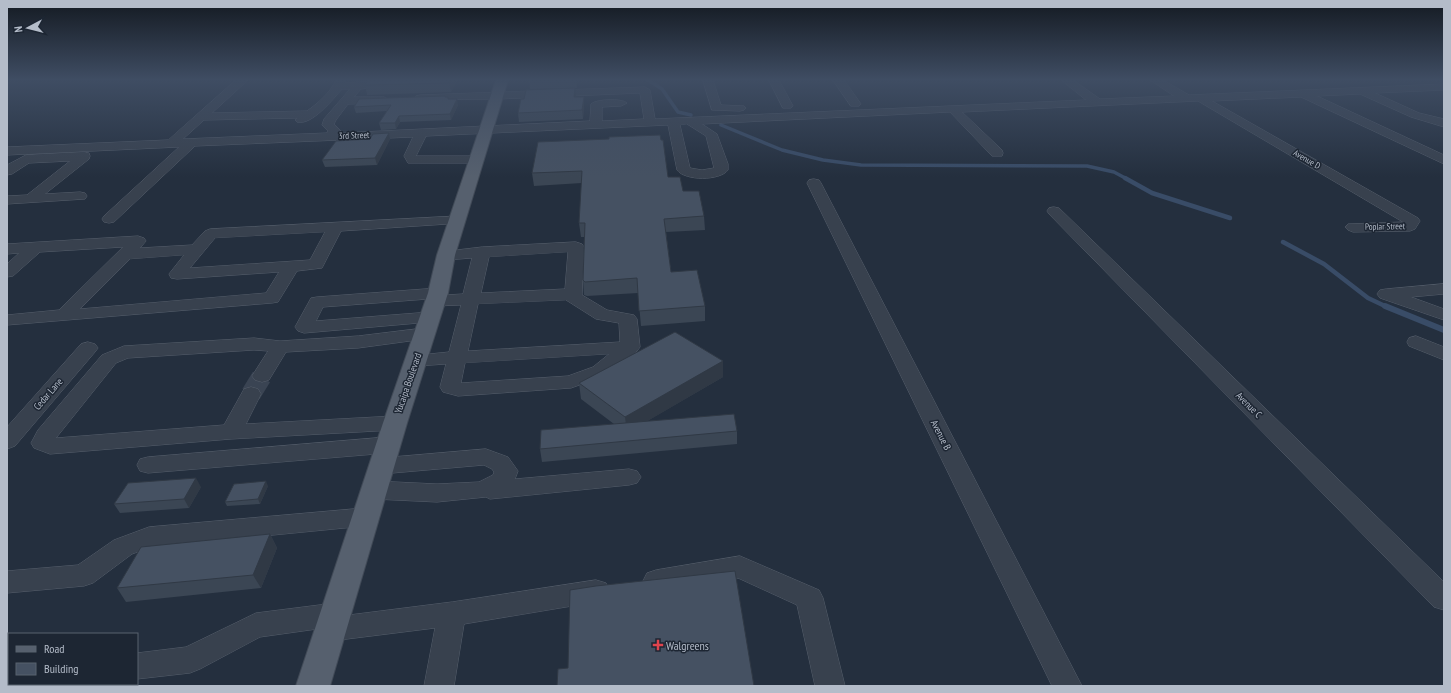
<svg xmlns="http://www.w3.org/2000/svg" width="1451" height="693" viewBox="0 0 1451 693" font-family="'PT Sans Narrow',sans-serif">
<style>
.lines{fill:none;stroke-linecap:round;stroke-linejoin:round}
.stream-far2{stroke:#394c67;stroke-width:3.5}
.stream-far1{stroke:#394c67;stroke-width:4.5}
.stream{stroke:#394c67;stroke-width:6}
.minor-tunnel{stroke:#3a4453;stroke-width:20;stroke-dasharray:20 10;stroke-linecap:butt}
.minor-casing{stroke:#565f6c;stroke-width:1}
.major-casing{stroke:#414a57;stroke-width:2}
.minor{fill:#38414e;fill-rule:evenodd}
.major{fill:#56606e;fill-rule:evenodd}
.wall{fill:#3b4654}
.shaded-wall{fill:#303945}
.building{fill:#455162;stroke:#303945}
.health-dot{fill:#e0444e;stroke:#1d2633;stroke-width:1.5}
.labels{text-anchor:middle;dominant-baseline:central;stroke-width:3;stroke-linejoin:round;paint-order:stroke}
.far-street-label{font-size:9px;fill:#b4bcc9;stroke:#1d2633}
.street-label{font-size:10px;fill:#b4bcc9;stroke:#1d2633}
.near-poi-label{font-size:12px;fill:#b4bcc9;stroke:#1d2633;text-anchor:start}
</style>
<rect width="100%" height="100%" fill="#242f3e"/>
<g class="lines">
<!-- stream-far2 -->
<g class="stream-far2">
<path d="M648,80L662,89L678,112L691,115"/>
<path d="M721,125L782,150L823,160L861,165L1087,166L1114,172L1127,179"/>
</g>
<!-- stream-far1 -->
<g class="stream-far1">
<path d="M1125,178L1152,193L1230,218"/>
<path d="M1283,242L1324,264L1368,298L1387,307"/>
</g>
<!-- stream -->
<path class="stream" d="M1385,306L1444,330"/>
<!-- minor-tunnel -->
<path class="minor-tunnel" d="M251,394L262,376"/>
<!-- minor casing -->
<g class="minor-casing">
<g id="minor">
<path d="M236,80H248L212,113L307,111C317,104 331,92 336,80H346L345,83L396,80L397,82L396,84L392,85L361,89L354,97H384L390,100L384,103L348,104L336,120L334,124L341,131L340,133L590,121L591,104C596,99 622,98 627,103L621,106L602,107V121L644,119L640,93L498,99L416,100L415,98L416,96L420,95L645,87L650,90L655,119L1086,100L1061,80H1073L1100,99L1174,96L1150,80H1163L1189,95L1444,84V90L1375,93L1419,113L1444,119V127L1411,117L1360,94L1317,96L1444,155V164L1301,97L1212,101L1418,218L1420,221L1415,229L1410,231L1353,232L1348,230L1345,227L1348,224L1403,222L1198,101L962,112L1002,150L1003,153L1002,156H992L950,112L702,124L717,134L728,164V170C720,181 685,181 677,170L668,125L426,136L416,156H482L483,159L482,162L477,163H408L404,156L413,137L195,146L114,222L109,223L104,222L102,219L104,216L179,147L7,155V147L168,140ZM342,89H350L324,119L322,125L328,131L327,133L183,139L204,120L297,118L295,120L297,122C312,126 333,99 342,89ZM687,124L706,136L714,168L702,170L690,168L680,125Z"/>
<path d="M703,80H713L721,105L744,106L746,108L744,110L740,111L712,110Z"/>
<path d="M769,80H779L793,106L791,108H783Z"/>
<path d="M833,80H844L861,104L859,106H851Z"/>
<path d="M84,152L89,153L90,156L89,159L45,194L80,192L85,193L87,196L85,199L7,204V196L27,195L70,161L29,163L12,174L7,175V165L26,155Z"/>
<path d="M814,179L819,180L821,183L1082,686H1052L807,183L809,180Z"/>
<path d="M1054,207L1059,208L1444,582V610L1434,607L1049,214L1047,211L1049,208Z"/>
<path d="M458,216L463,217L465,220L463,223L341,231L322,268L297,271L278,302L272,303L7,325V315L59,310L123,247L40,252L13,276L7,277V264L19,253L7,254V244L138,236L144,238L146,241L140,248L192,245L205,231L210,229ZM325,232L310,260L190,268L215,238ZM184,255L169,274L171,278L177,279L279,272L266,293L80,309L130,259Z"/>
<path d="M576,242L582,244L584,247L582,295L607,310L634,315L637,319L640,347L637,351L607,375L571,388L458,396L443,392L440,387L446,364L417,366L410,364L407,360L410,356L449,352L461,305L435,306L429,305L426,301L428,299L323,307L316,321L430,312L436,313L439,317L436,321L430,322L304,333L298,331L295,327L311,298L317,297L438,288L444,289L447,293L445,295L463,294L472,258L446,260L440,258L438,255L440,252L482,247ZM568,252L565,289L481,293L489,257ZM566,300L596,319L619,323L620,342L468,351L478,304ZM609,354L593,367L568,376L461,383L465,363Z"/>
<path d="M1444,284V294L1411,297L1444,309V320L1380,298L1377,294L1380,290L1386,289Z"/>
<path d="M425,328L432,330L434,334L432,338L358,348L286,352L269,380L262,382L255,380L252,376L268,351L254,350L128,358L116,363L56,438L224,425L244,389L251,387L258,389L261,394L246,424L395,416L403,418L406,423L403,428L395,430L231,439L50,454L34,448L31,443L38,430L102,355L124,346L254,338L280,341L358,336Z"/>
<path d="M1416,336L1444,347V360L1409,346L1407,342L1409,338Z"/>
<path d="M88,342L95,344L98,348L95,352L15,446L7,449V427L81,344Z"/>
<path d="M388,437L396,440L399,445L396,450L388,453L148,473L140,471L137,465L140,459L148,457Z"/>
<path d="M486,449L508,457L518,471L515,479L629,469L637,471L641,477L637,483L629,485L490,499L486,497L437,502L374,499L366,496L362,490L366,484L374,481L437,484L479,482L493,475L494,472L492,469L484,465L381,474L373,472L370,466L373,460L381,458Z"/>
<path d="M365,508L374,510L377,517L374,524L365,526L151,547L132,554L93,583L84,586L7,593V571L78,565L114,540L149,527Z"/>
<path d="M740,556L819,590L823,598L845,686H815L797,605L738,578L656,592L647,589L643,581L647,573L656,570Z"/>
<path d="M596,580L606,583L609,591L606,599L596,602L464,624L454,686H424L435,628L331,641L321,638L317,629L260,637L200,669L190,673L137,679V653L186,647L256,613L335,603L345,607L349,615L452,602Z"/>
<rect x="7" y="646" width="2" height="26"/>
</g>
</g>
<!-- major casing -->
<g class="major-casing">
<path id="major" d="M496,80H508L455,255L448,293L407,423L330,686H296L383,423L428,293L437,255Z"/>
</g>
<!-- minor -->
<use href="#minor" class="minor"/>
<!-- major -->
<use href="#major" class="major"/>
</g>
<!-- wall -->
<g class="wall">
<path d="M368,80H457L451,92L367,95L365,85Z"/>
<path d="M529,80H577V88L530,89Z"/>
<path d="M446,97L458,105L451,120L400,122L396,129L381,130L379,123L387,111L356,113L354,107Z"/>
<path d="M576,97L584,105L583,119L519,122L518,113Z"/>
<path d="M389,133L390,139L377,165L325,167L322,160Z"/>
<path d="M661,140L668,177L683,191L704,216L705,230L666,232L671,272L705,306V321L641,326L638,293L587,296L584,295L583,280L584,237H581L579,223L582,183L534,186L532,173Z"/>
<path d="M723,377L647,421L737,431V444L542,462L540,449L614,424L581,399L579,383Z"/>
<path d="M268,486L260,504L227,506L225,502Z"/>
<path d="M201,487L189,508L120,513L114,504Z"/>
<path d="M270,534L277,548L261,588L126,602L117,588Z"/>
</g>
<!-- shaded-wall -->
<g class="shaded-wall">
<path d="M450,80H457L451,92L449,83Z"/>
<path d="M576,80H577V88Z"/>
<path d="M575,88L576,97H574Z"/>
<path d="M584,97V105L583,119L582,110Z"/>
<path d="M457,99L458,105L451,120L450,114Z"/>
<path d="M399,116L400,122L396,129L395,123Z"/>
<path d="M389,133L390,139L377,165L375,158Z"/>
<path d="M723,361V377L627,433L625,417Z"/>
<path d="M196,478L201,487L189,508L184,499Z"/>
<path d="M266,481L268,486L260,504L258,499Z"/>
<path d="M270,534L277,548L261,588L253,575Z"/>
</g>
<!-- building -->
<g class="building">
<path d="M368,80H450L449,83L365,85Z"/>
<path d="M529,80H552L528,81Z"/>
<path d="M575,88L574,97H584L582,110L518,113L521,99H524L526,90Z"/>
<path d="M445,96V97H448V99H457L450,114L399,116L395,123H379L391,105L354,107L359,99Z"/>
<path d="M389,133L375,158L322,160L336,141L370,139L373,134Z"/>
<path d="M660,135L661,140H663L668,177H680L683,191H699L704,216L664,219L671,272L697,270L705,306L639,311L637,278L585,282L583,280L585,223H579L582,171L532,173L538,142L609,139V137Z"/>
<path d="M675,332L723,361L625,417L579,383Z"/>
<path d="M734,414L737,431L540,449L541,430Z"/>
<path d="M196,478L184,499L114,504L128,483Z"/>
<path d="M266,481L258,499L225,502L234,484Z"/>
<path d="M270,534L253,575L117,588L141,547Z"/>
<path d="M735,571L754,686H557L558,669L568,668L570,590L596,586Z"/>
</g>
<!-- sky -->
<linearGradient id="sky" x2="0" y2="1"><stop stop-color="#141a22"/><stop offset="0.45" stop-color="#3f4d63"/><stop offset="1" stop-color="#3f4d63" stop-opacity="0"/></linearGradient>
<rect width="1451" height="177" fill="url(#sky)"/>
<!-- markers -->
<path class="health-dot" d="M656 639h4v4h4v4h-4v4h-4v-4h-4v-4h4z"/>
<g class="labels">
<!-- far-street labels -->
<g class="far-street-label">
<text transform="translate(354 135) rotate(-2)">3rd Street</text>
<text transform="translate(1307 159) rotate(30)">Avenue D</text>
<text transform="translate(1385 226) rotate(-1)">Poplar Street</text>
</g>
<!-- street labels -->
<g class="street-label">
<text transform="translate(408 383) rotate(-71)">Yucaipa Boulevard</text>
<text transform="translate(48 394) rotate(-49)">Cedar Lane</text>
<text transform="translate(1249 405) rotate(45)">Avenue C</text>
<text transform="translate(941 435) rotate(63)">Avenue B</text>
</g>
<!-- near-poi labels -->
<g class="near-poi-label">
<text x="666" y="645">Walgreens</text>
</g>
</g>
<!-- border -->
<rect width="1451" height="693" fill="none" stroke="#b4bcc9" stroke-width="16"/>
<!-- legend -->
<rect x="8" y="633" width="130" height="52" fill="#1d2633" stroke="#59626f"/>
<rect x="16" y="646" width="20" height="6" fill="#56606e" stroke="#59626f"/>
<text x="44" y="653" font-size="12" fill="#b4bcc9">Road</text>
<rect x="16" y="663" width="20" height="12" fill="#455162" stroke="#59626f"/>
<text x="44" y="673" font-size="12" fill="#b4bcc9">Building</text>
<!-- north arrow -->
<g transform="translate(28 28) rotate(263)" stroke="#1d2633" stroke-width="3" paint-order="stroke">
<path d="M0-3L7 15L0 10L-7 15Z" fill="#b4bcc9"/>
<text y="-6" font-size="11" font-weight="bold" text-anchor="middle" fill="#b4bcc9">N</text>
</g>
</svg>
